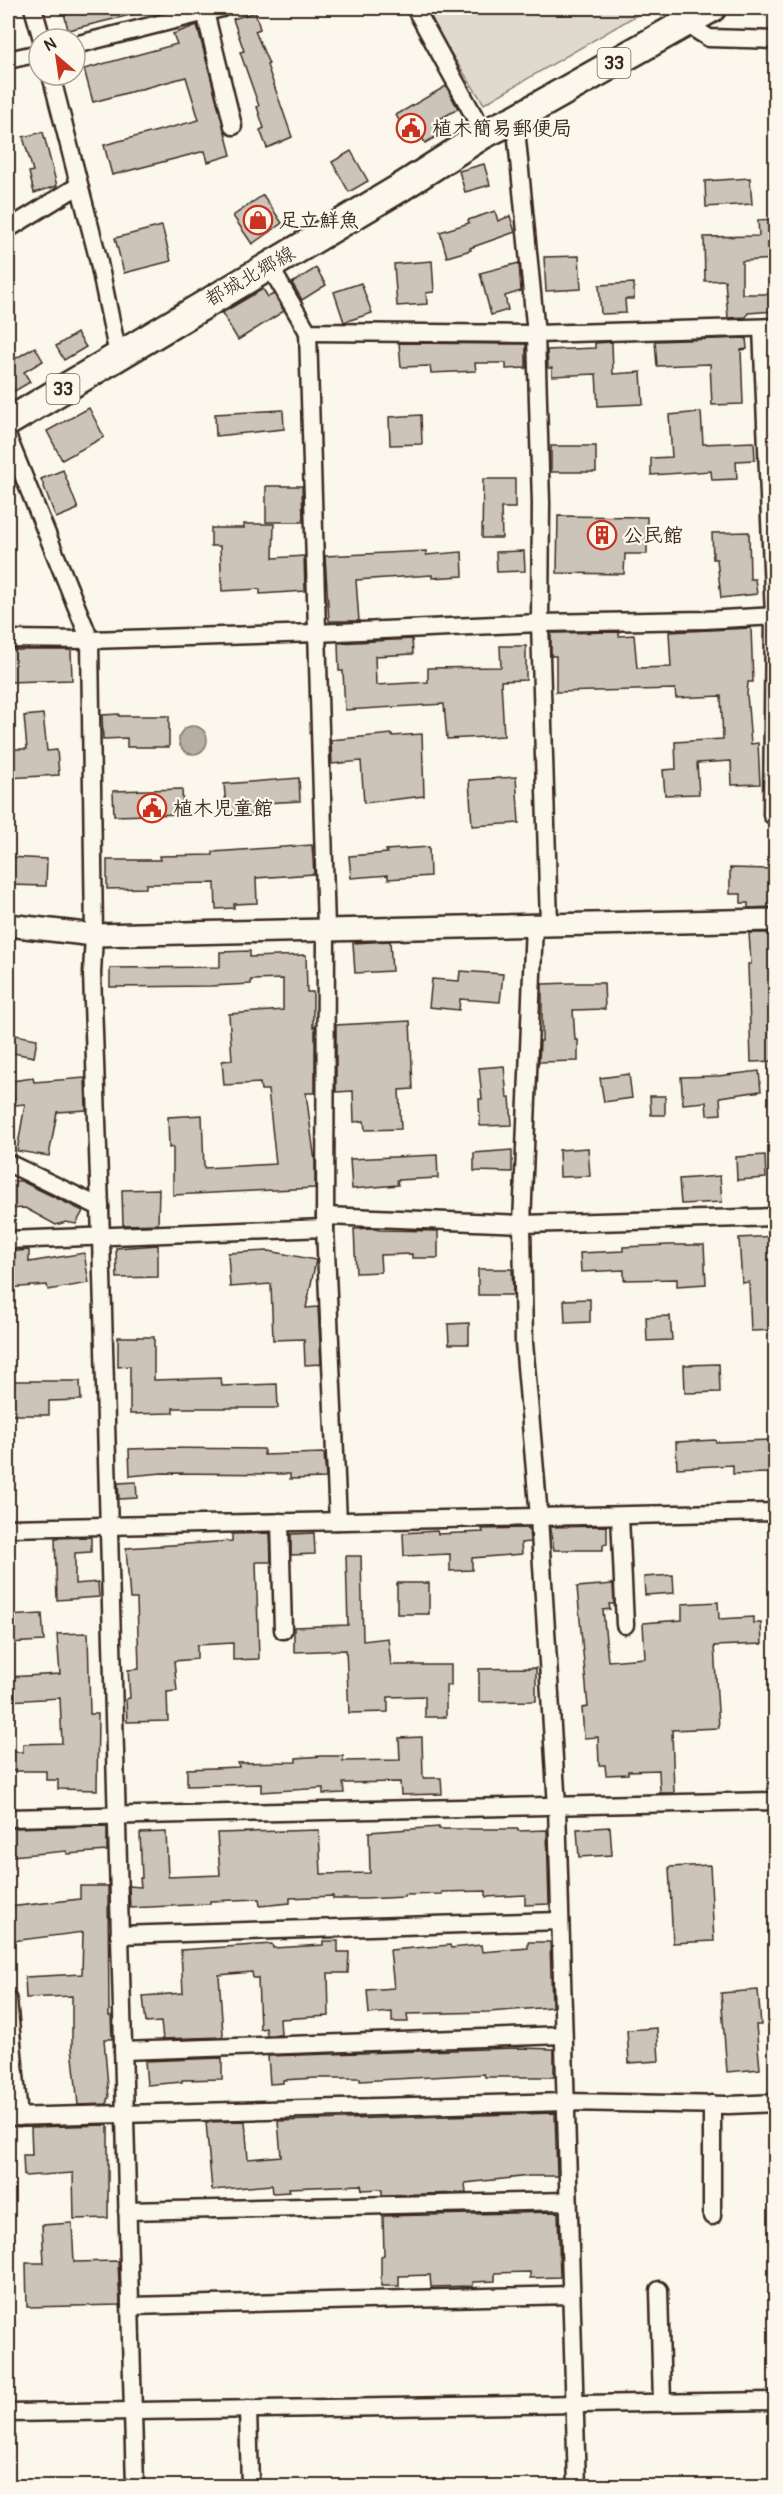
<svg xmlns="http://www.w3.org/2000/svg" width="783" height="2494" viewBox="0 0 783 2494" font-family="Pangolin,'Klee One',sans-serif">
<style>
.green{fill:#dfd9ce;stroke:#8d8276;stroke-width:1.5}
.water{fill:#b6aea2;stroke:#85796d;stroke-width:1.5}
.building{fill:#ccc4b9;stroke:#3b2a1e;stroke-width:1.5}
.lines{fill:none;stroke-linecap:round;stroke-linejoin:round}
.minor-casing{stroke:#3b2a1e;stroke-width:21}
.tertiary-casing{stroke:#3b2a1e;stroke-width:26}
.primary-casing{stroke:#3b2a1e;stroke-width:32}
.minor{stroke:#fbf7ec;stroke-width:16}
.tertiary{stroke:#fbf7ec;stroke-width:21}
.primary{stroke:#fbf7ec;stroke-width:27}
.labels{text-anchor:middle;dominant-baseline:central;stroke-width:4.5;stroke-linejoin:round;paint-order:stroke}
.shield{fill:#fbf7ec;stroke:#75685c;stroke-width:1.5}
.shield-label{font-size:18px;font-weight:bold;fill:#3b2a1e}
.poi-label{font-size:20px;font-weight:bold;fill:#3b2a1e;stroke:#fbf7ec;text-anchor:start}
.street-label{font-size:20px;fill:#3b2a1e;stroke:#fbf7ec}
</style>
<rect width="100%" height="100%" fill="#fbf7ec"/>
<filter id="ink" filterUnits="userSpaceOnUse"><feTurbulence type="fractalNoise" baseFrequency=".0167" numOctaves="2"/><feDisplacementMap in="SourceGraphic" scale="12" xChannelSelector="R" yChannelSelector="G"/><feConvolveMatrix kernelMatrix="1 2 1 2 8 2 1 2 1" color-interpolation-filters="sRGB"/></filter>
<g filter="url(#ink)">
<!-- green -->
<path class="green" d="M421,8H649L484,104Z"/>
<!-- water -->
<circle class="water" cx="193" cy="740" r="14"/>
<!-- building -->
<g class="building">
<path d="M63,8H138L139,13L68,30Z"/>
<path d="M255,12L260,29L255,31L269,64L267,65L292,137L267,148L260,130L264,128L257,107L259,106L240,52L244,51L233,19Z"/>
<path d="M197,25L231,155L208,162L205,151L112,175L104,145L199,120L186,77L93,102L84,69L177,44L173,34Z"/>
<path d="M446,86L458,109L436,121L443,133L425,143L418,131L408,136L396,115Z"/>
<path d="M43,132L57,186L34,193L29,172L33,171L23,137Z"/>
<path d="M351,151L368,181L349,192L332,162Z"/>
<path d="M484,164L490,185L465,192L459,171Z"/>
<path d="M750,178L752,204L706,207L705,181Z"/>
<path d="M263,195L282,223L252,244L233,216Z"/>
<path d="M495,211L498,221L510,216L515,232L470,248L471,250L447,257L440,232L469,223L468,220Z"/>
<path d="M776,219V259L742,261V294H776V311L748,313L746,317L728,318L725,280L705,281L704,237L759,236L758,220Z"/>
<path d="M162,226L171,261L124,273L115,238Z"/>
<path d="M579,256L581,289L546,291L544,257Z"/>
<path d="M432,261L434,292L426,293L427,304L397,306L394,264Z"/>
<path d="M519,263L521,291L505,296L508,310L491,315L480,273Z"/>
<path d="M316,268L326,285L302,300L292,283Z"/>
<path d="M361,283L372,313L344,322L334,292Z"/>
<path d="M634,283V299H625L626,313L601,314L599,285Z"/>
<path d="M263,289L268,297L274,294L284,311L238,340L222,313Z"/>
<path d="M77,333L86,347L64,360L56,346Z"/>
<path d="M746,338L747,349L741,350L743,404L712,405L710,364L657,366L655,341Z"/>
<path d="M612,342L613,374L641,372L643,404L598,406L596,374L552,376V368H548L547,350L595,348V343Z"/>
<path d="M399,343L526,344V368L506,369V363H475L476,371L431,373L430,366L401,367Z"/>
<path d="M35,347L43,361L24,372L30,382L8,395V363Z"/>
<path d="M89,408L104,437L62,460L47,431Z"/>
<path d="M283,410L284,429L216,436L215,414Z"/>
<path d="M701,412L703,444L754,442L755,460L736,461L737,479L712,480L711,471L651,475V458L672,457L669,415Z"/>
<path d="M421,415L422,444L390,445L389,417Z"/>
<rect x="551" y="446" width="45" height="26"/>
<path d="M63,470L78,509L56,518L41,479Z"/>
<path d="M483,479H515V508H501L502,538H482Z"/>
<path d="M266,486H302L303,522H266Z"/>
<path d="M558,516L647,517V554H625L624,574L557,573Z"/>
<path d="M244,524H274L273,558L304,556L305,591L260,594V589L222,591L220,546H211V528H244Z"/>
<path d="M749,532L750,579H755L757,594L721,598L717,559H713L712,533Z"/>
<path d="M426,551V555L462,552L463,576L432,578V575L356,580L359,621H329L325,556Z"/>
<path d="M524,551L525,571L497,572L496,552Z"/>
<path d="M751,628L753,682H748L747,694L751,744L758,743L760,784L732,785L731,761L697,763L699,794L665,795L663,770L676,769L675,742L723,739L721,696L676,698L675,689L556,692V656H551V633L619,632V636L634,635L637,668L671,667L669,632Z"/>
<path d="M412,639L413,654L375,656L376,685L428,682V668L501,667L500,646H526V680L501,681L504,736L447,739L444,704L345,710L343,671H339L338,643Z"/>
<path d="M8,650H71L72,680L8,682Z"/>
<path d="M43,714L47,751L57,750L59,775L8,778V749H27L24,716Z"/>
<path d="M119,714V716H169V747H127V738L103,739L102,715Z"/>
<path d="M392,734V736L422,734L424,796L364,803L361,761L332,764L331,740Z"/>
<path d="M516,777L519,823L472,826L469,780Z"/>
<path d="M299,778L300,801L262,803V814L227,817L224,784Z"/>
<path d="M182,789L183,814L114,816L113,791Z"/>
<path d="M312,845L314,874L256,878L257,903L234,904V908L216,909L215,883L146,884V888L107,889V860H160L159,856L213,855V852Z"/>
<path d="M429,847L430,876L388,879V875L351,878L349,856L387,853L386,850Z"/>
<path d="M8,857L47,859L46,886L8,885Z"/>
<path d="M730,868L776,869V903H773V907L748,908V903H741V894H730Z"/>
<path d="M749,933H774L776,1061L751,1062L748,964H751Z"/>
<path d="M390,941L392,971L355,973L353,943Z"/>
<path d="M250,951V957L306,955L307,992H313V1027L315,1026V1093H306L315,1162V1188L173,1195V1147L169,1148L168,1117L202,1115L204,1168L276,1164L268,1090H261L260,1083L224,1085L222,1061L232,1060L229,1014L283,1010V979L251,980V984L211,986L110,987V968L220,967V952Z"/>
<path d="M460,971L503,974L500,1002L460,999L459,1010L429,1007L432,979L459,981Z"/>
<path d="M572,983H604L605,1009L573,1010L575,1040H578V1061L539,1062L540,1041H542V984Z"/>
<path d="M410,1021L413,1089L399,1090L401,1129L365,1130L364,1121L354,1122L353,1091L336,1092V1025Z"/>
<path d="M10,1034L37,1039L34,1057L8,1052Z"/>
<path d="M504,1066L507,1097H510L512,1125L480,1126L479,1099H482L479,1068Z"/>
<path d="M759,1071L761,1091L720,1097L721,1114L707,1115L706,1102L683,1104L681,1077L718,1076Z"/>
<path d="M629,1074L632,1098L604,1102L600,1078Z"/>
<path d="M33,1078L34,1082L85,1078L86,1110L57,1112L49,1156L17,1151L25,1104L15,1105L12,1081Z"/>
<path d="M650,1096H665V1115H651Z"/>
<path d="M588,1148L590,1176L560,1177L559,1150Z"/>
<path d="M512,1150V1172L474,1171V1153Z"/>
<path d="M437,1155L438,1178L397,1180L398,1185L352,1189L350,1159Z"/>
<path d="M765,1155L766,1178L737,1180L736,1157Z"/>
<path d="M720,1176L722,1202L681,1204L679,1179Z"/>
<path d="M8,1181H21L83,1211L76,1224L66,1222L56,1225L25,1208L8,1209Z"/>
<path d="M159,1189L158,1224L123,1225L122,1190Z"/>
<path d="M371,1228L379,1230L438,1231V1258H412V1254L380,1255L381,1272L356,1273L354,1229Z"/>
<path d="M776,1236V1330L751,1331L749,1282L742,1283L739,1238Z"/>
<path d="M158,1245V1277L117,1278L116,1248Z"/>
<path d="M669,1245H704L706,1284L677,1286V1279L624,1280V1270L581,1272L580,1253L623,1251V1247Z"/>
<path d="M29,1250V1262L84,1253L89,1283L48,1290L47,1285L8,1288V1252Z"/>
<path d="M269,1251L316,1260L306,1308L318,1307L321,1364L305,1365L304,1339L273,1340L271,1284L230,1287L228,1253Z"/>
<path d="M478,1269H512L513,1295H478Z"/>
<path d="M590,1299V1322L565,1323L564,1300Z"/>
<path d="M670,1316L672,1340L647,1341L646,1317Z"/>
<path d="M469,1323V1344H449L448,1324Z"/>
<path d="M118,1337H154V1380L221,1378L222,1386L277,1384L278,1408H173V1413L130,1414V1366L118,1367Z"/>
<path d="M719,1364L720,1392L685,1393L684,1365Z"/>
<path d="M8,1381H80L81,1400L49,1401V1415H8Z"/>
<path d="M715,1440L716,1442L772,1440L773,1473L733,1474V1465L677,1468L676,1442Z"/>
<path d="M161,1448L264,1449V1455L324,1453L326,1478L290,1479V1474L162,1473L130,1476L129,1449Z"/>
<path d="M136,1482L137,1498L119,1499L118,1483Z"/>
<path d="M607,1526V1544L603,1545V1550H554L550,1527Z"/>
<path d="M529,1528L530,1542L521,1543L522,1554L472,1558V1570L450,1571V1554L404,1556L403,1533L437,1531L438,1534L483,1532L482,1529Z"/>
<path d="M270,1533L271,1562H256L259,1659L233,1660V1643L197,1645V1659L174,1661L177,1691L167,1692L168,1721L127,1722L126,1699L130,1698L128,1670L139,1669L137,1599H130L126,1548L232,1541V1534Z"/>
<path d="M314,1533L315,1554L291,1555V1534Z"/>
<path d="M91,1537V1552L75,1553V1584L98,1582L99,1597L57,1600L55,1538Z"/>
<path d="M346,1556H361L363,1641L388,1638L391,1665H451V1685H446V1717H425V1696L388,1697V1712L349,1713L346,1650L294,1652V1627L348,1625Z"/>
<path d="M673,1575L674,1593L645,1595L644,1577Z"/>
<rect x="397" y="1583" width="32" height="31"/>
<path d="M613,1584L614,1604H609L610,1609L603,1610L608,1661L645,1658L643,1623L682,1620V1604L718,1602L719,1619L753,1617V1623H761L762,1644L714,1646L719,1728L672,1730L674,1793H660L659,1770L628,1771V1774L606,1775L605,1765H599L598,1737L584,1738L582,1708L588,1707L577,1587Z"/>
<path d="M42,1614L44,1641L8,1643V1616Z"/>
<path d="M88,1633L90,1714H98L97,1790L58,1789V1780H46V1771H12L11,1752H23V1744L62,1743L60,1698L8,1701V1677L60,1674L57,1634Z"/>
<path d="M536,1668V1701L479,1702V1669Z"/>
<path d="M422,1737L423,1778H441L442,1794L401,1795L400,1782L343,1783L344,1793L323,1794V1788L261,1792V1784L187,1786V1769L239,1767L238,1763L296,1762V1758L322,1756H343V1761L400,1760L399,1738Z"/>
<path d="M107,1826V1851L67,1854V1851L12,1856L9,1828Z"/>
<path d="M439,1827V1829H518V1831L547,1830L549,1904L525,1905V1895L486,1897V1891L442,1892V1894L404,1895V1897L365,1899H333V1896L290,1898V1903L260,1906L259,1899L210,1901V1904L130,1908L129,1886L141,1887L140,1878H142L140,1833L166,1832L168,1877L220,1875L217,1833L319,1830L321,1874L370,1873L369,1832Z"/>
<path d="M610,1827L612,1855L579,1857L577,1829Z"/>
<path d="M710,1865L714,1941L673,1943L669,1867Z"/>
<path d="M80,1886H108L109,2016H111L112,2039H104L109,2098L107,2099V2104L78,2105L72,2047V1996L26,1998L25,1977L82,1974L83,1932L13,1941L9,1907L80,1899Z"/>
<path d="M323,1941H338V1952H349L348,1973H328L329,2016L280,2019L281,2035H267L266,2028L260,2029L258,1978H253L252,1972L219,1975L223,2034L222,2037L163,2039L161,2022L146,2023L143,1996L183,1993L181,1950L272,1944L273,1948L323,1945Z"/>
<path d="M528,1942H550L552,2007L489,2012L407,2014L408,2022H392V2012L369,2014L367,1990L394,1988L390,1950L450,1945L451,1948L481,1945L482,1952L528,1948Z"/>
<path d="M758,1990L761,2025H756L760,2069L727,2072L721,1993Z"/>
<path d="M657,2028L659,2061L629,2063L627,2030Z"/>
<path d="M518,2048L554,2049V2077H485L484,2074L360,2081V2078H316L283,2080V2083L270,2084L268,2056Z"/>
<path d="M222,2058V2079L182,2080V2082L147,2085L145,2061Z"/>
<path d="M555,2113L557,2176H530L465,2183L466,2193L382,2195V2189L362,2190L361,2185L289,2188L290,2192L273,2193L272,2185L212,2190L206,2122L245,2121L248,2159L281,2156L278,2121Z"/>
<path d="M108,2125V2218L74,2219L73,2173L24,2176L23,2155H32L31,2127Z"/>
<path d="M558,2212L560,2277L530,2278V2272L495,2273V2281L473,2282V2286L431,2287L430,2275L399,2276V2286H381V2256L384,2255L383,2216Z"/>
<path d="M72,2223L74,2262L118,2261L120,2305L27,2307L26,2263H44L42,2225Z"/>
</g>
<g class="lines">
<!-- minor casing -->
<g class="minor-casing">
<g id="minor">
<path d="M33,8L42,39"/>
<path d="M415,8L484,134"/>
<path d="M205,12L233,126"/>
<path d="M685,23L709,38L776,40"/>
<path d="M75,45L222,8"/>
<path d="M8,60L39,53"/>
<path d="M51,75L98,258L118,355"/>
<path d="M515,119L536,334L541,503L540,623L549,924"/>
<path d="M8,229L78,186"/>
<path d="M269,265L308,332L536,334L776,327"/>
<path d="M762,328L774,616L772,815H776"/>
<path d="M308,332L326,928L325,1228L338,1521"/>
<path d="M8,438L90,640L94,935L92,973L101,1238L135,2486"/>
<path d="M8,639L90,640L316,633L540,623L704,620L776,616"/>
<path d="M534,924L522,1224L524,1343L539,1517L557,1807L577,2486"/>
<path d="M8,1163L100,1207"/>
<path d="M325,1216L522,1224L776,1217"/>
<path d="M8,1240L325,1228"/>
<path d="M620,1516L625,1625"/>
<path d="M280,1522L283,1630"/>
<path d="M8,1528L776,1512"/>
<path d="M8,1818L776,1801"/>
<path d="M119,1935L560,1921"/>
<path d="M8,2000L19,2117"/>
<path d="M123,2051L563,2035"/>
<path d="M8,2117L565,2102L729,2105L776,2103"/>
<path d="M127,2211L568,2201"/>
<path d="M712,2216V2104"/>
<path d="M659,2290L662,2403"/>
<path d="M130,2306L571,2295"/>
<path d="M248,2409L250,2486"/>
<path d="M8,2413L776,2401"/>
</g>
</g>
<!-- tertiary casing -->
<g class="tertiary-casing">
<path id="tertiary" d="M8,925L94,935L776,920"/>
</g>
<!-- primary casing -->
<g class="primary-casing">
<path id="primary" d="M8,422L400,188L484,134L515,119L712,8"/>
</g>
<!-- minor -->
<use href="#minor" class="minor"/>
<!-- tertiary -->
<use href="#tertiary" class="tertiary"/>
<!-- primary -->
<use href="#primary" class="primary"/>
</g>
</g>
<!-- icons -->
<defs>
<g id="civic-ring" transform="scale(1.5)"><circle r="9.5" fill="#fbf7ec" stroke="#c8321e" stroke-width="1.5"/><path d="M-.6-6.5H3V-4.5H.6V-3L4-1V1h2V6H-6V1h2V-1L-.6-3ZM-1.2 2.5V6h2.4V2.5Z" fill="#c8321e"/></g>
<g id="shop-ring" transform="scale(1.5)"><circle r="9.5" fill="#fbf7ec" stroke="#c8321e" stroke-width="1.5"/><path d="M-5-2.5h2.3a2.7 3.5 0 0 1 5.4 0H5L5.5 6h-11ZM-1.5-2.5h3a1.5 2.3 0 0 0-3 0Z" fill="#c8321e"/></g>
<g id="building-ring" transform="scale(1.5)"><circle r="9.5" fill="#fbf7ec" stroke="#c8321e" stroke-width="1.5"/><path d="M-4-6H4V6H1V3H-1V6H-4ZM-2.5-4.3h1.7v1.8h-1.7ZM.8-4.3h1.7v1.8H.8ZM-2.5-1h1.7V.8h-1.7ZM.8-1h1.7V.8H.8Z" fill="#c8321e"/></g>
</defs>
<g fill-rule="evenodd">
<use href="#civic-ring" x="411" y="128"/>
<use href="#shop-ring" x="258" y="220"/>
<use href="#building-ring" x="602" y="535"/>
<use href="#civic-ring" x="152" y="808"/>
</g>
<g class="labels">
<!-- shield labels -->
<g class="shield">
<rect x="597.5" y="48" width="33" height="30" rx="4.5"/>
<rect x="46.5" y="374" width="33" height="30" rx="4.5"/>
</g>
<g class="shield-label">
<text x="614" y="63">33</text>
<text x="63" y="389">33</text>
</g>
<!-- poi labels -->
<g class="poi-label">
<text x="432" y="128">植木簡易郵便局</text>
<text x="279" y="220">足立鮮魚</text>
<text x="623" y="535">公民館</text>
<text x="173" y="808">植木児童館</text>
</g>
<!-- street labels -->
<g class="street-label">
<text transform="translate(250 276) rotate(-30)">都城北郷線</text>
</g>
</g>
<!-- margin -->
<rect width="783" height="2494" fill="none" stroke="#fbf7ec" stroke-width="30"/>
<rect x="15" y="15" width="753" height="2464" fill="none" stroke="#3b2a1e" stroke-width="2" filter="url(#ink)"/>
<!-- north arrow -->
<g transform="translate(57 57) rotate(331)"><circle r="28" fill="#fbf7ec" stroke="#aea59a" stroke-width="1.5"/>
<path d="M0-4.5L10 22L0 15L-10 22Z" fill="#c8321e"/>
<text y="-9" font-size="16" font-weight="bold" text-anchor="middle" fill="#3b2a1e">N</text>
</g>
</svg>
